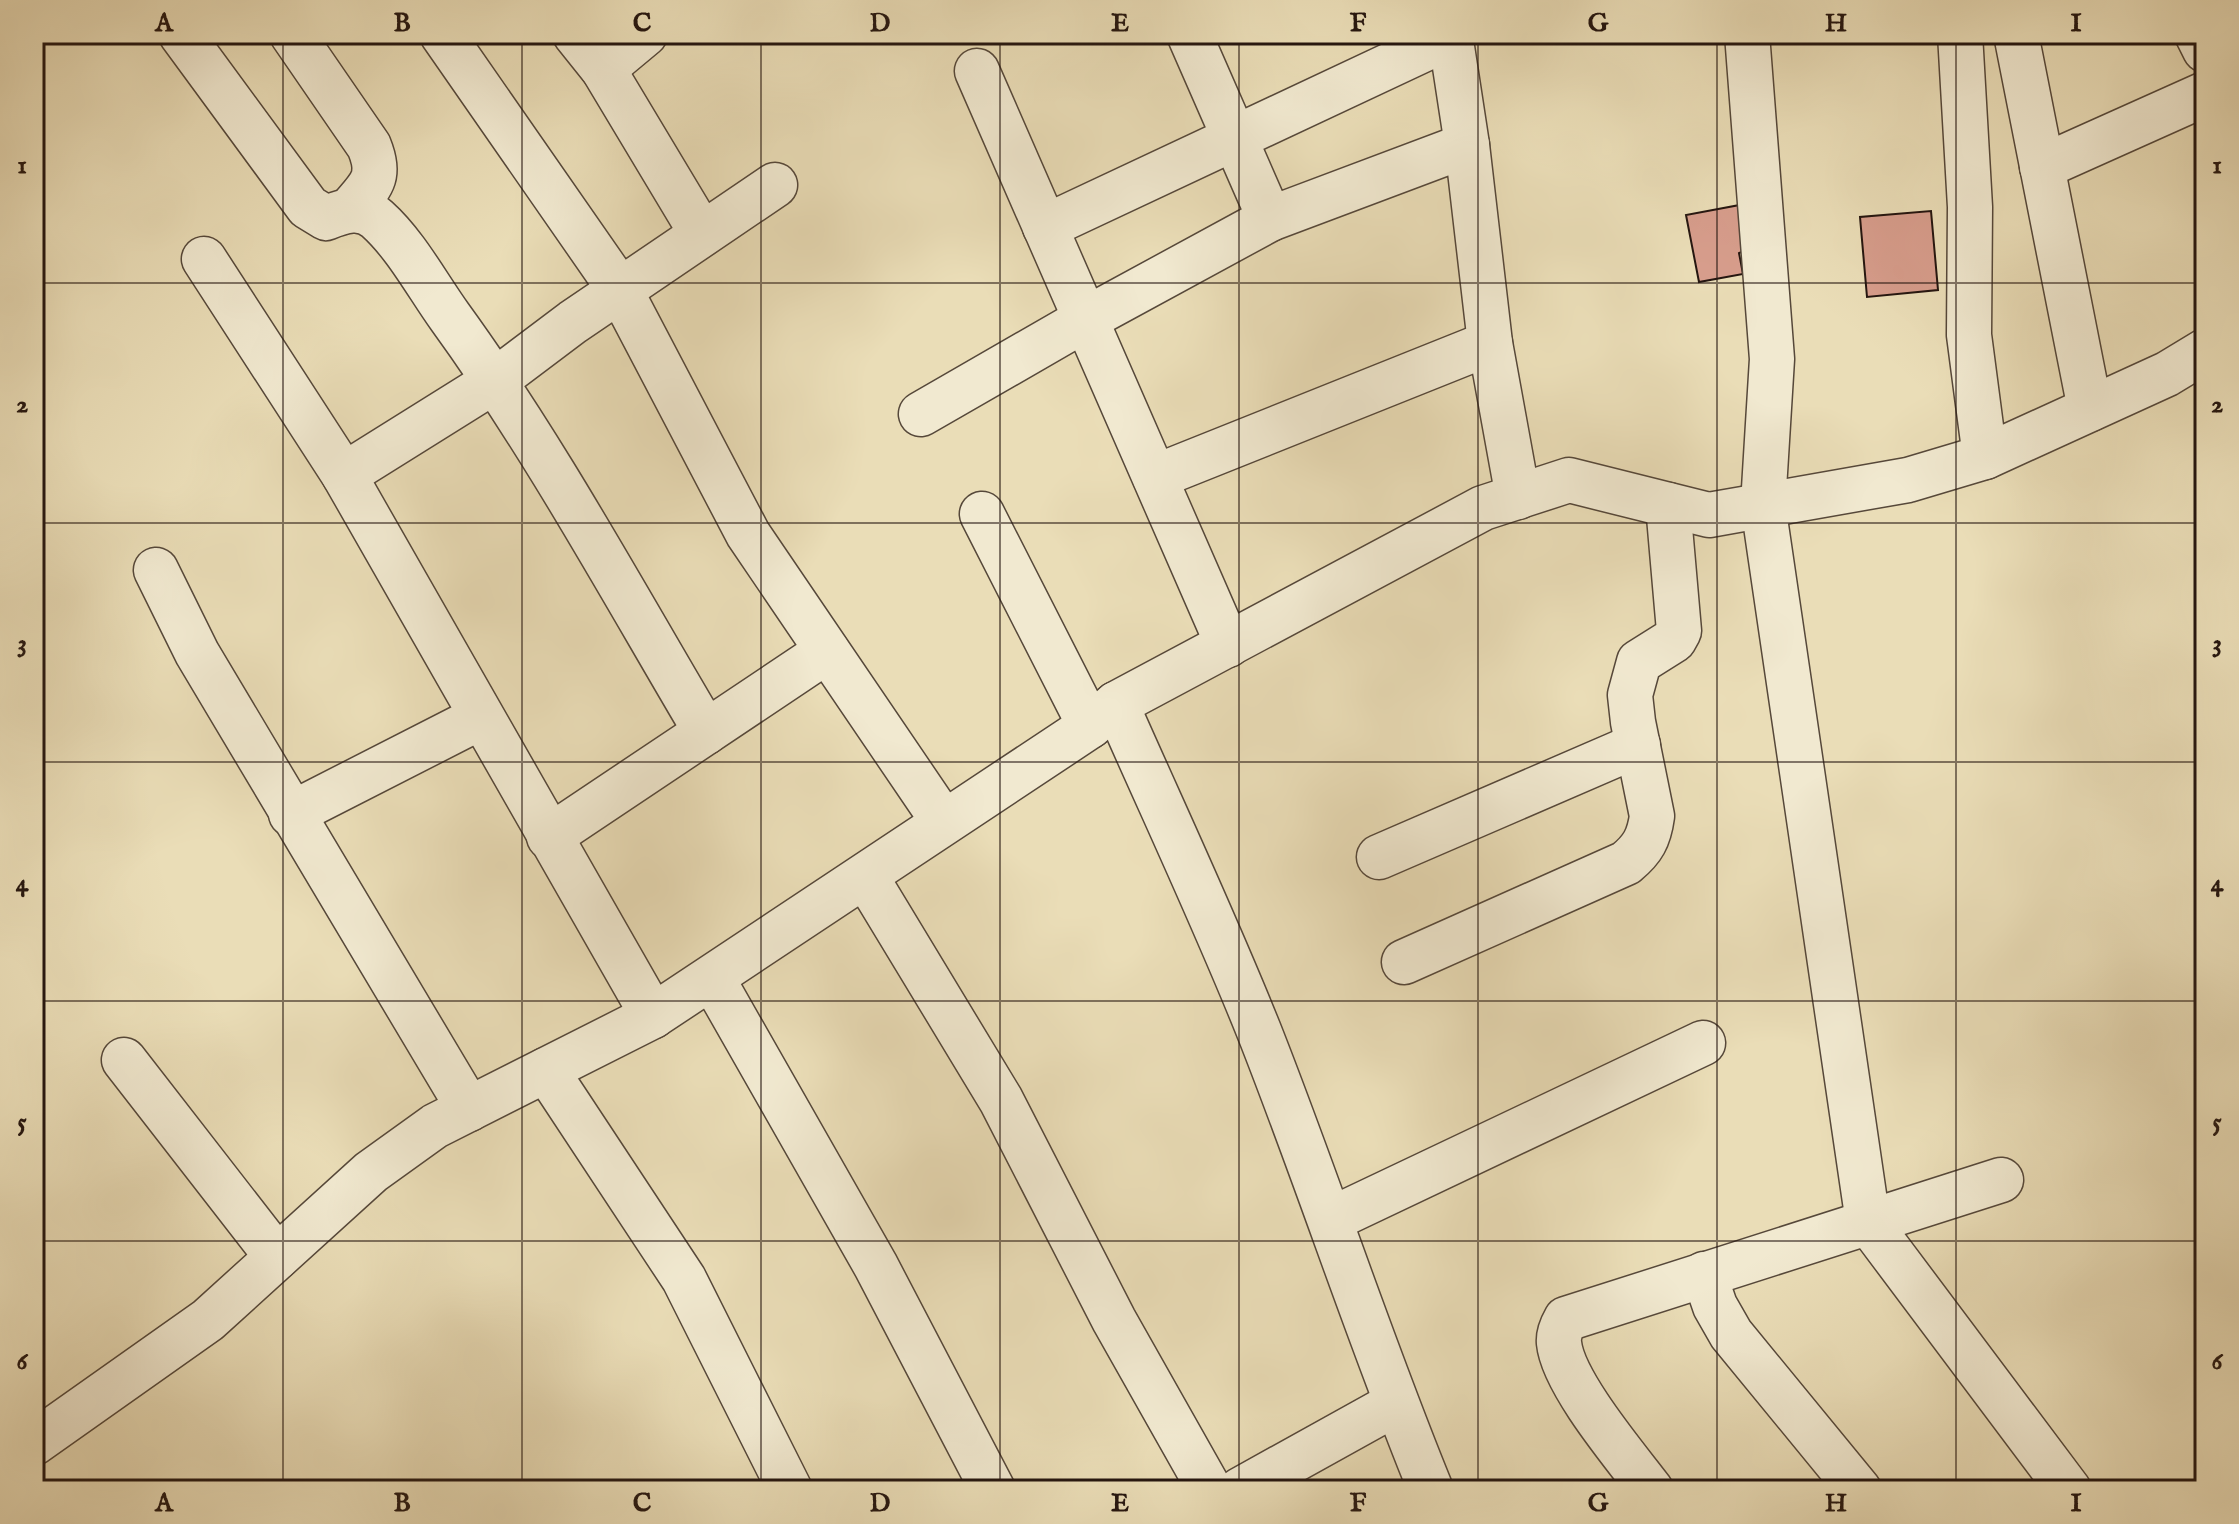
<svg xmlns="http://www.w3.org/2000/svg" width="2239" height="1524" viewBox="0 0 2239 1524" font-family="'IM FELL English',serif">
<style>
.building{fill:#d79d8c;stroke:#251610;stroke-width:2}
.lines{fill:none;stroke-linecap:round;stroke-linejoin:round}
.minor-casing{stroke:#56483a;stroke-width:47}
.minor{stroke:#f1e9d0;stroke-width:44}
.grid{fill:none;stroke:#251610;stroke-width:2;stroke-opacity:0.55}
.neatline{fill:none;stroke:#251610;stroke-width:3}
.grid-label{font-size:26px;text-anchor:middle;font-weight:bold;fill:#251610}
</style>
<rect width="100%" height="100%" fill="#eaddb7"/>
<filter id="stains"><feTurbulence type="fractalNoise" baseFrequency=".0025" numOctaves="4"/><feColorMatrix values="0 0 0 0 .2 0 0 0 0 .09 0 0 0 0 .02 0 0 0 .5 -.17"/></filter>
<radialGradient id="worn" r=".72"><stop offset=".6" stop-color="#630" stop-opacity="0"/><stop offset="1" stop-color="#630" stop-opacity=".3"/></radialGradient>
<!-- building -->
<g class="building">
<path d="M1745,204L1753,247L1739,253L1743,274L1699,282L1686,215Z"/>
<path d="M1931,211L1938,290L1867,297L1860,217Z"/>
</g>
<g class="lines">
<!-- minor casing -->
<g class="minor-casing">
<g id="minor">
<path d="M181,34L308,207L326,218C343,211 361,205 377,219C406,245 427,285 450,317C545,448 623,592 706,732"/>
<path d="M292,34L369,146C382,178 371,185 350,210"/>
<path d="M442,34L620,290L748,534L943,821"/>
<path d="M575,34L603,69L702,234"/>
<path d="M1189,34L1270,219L1467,145L1490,343L1518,497"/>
<path d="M1450,34L1467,145"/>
<path d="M1747,34L1772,359L1763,505L1868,1222L2069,1490"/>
<path d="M1960,34L1970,207L1969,335L1985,457"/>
<path d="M2016,34L2090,409"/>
<path d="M2197,34L2205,50"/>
<path d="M603,69L645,34"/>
<path d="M977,71L1228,645"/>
<path d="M2042,167L2205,94"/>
<path d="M1045,227L1450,37"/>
<path d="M204,259L344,475L653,1016"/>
<path d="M921,414L1086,319L1270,219"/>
<path d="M344,475L496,380L573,322L775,185"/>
<path d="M1155,477L1490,343"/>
<path d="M982,514L1090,726"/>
<path d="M156,570L197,653L469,1109"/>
<path d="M1116,704C1164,813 1215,921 1259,1031C1319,1183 1369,1339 1431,1490"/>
<path d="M291,814L481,717"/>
<path d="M549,837L827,651"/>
<path d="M1379,857L1638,745"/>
<path d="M866,877L1001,1100L1114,1320L1210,1490"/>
<path d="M1404,962L1626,863C1643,849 1649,838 1652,816L1633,722L1630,695L1639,662L1674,640L1679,631L1668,505"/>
<path d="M712,978L876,1266L993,1490"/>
<path d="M124,1060L277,1257"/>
<path d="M546,1070L684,1279L790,1490"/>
<path d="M1332,1219L1703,1043"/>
<path d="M1704,1274L1715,1306L1731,1334L1859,1490"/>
<path d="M34,1443L208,1320L371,1172L435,1126L653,1016L1090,726L1116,704L1483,508L1569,480L1709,515L1908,480L1985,457L2167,374L2205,351"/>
<path d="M1240,1490L1395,1404"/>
<path d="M1651,1490C1626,1457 1563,1383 1559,1343C1558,1334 1562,1326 1566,1319L2001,1180"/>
</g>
</g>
<!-- minor -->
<use href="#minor" class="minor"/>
</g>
<!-- grid -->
<path class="grid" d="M283,34V1490M522,34V1490M761,34V1490M1000,34V1490M1239,34V1490M1478,34V1490M1717,34V1490M1956,34V1490M34,283H2205M34,523H2205M34,762H2205M34,1001H2205M34,1241H2205"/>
<!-- margin -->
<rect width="2239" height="1524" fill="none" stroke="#eaddb7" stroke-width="88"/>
<rect x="44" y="44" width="2151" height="1436" class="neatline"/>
<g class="grid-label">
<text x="164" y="31">A</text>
<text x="402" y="31">B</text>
<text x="642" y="31">C</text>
<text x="880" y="31">D</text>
<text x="1120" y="31">E</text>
<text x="1358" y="31">F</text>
<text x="1598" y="31">G</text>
<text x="1836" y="31">H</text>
<text x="2076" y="31">I</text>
<text x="22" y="173">1</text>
<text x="2217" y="173">1</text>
<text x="22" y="412">2</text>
<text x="2217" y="412">2</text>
<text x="22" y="651">3</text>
<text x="2217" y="651">3</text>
<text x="22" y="891">4</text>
<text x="2217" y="891">4</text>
<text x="22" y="1130">5</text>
<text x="2217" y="1130">5</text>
<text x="22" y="1369">6</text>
<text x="2217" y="1369">6</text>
<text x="164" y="1511">A</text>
<text x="402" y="1511">B</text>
<text x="642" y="1511">C</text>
<text x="880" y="1511">D</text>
<text x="1120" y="1511">E</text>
<text x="1358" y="1511">F</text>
<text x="1598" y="1511">G</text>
<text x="1836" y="1511">H</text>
<text x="2076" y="1511">I</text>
</g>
<rect width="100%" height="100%" filter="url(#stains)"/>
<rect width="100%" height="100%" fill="url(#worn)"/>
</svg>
